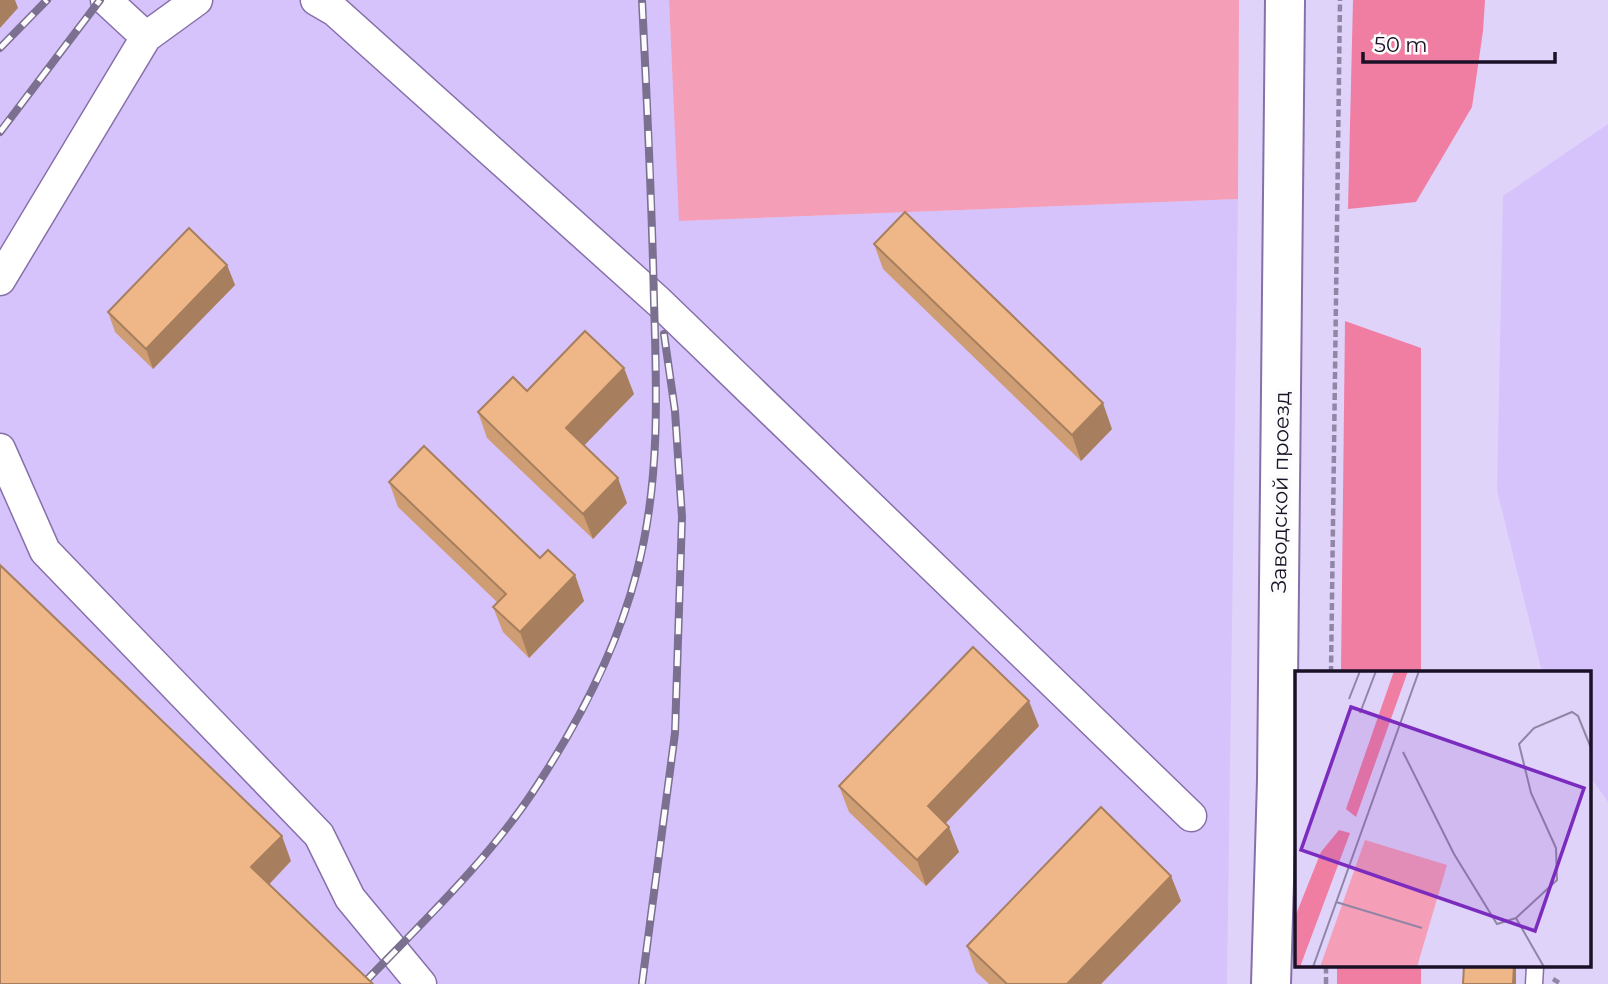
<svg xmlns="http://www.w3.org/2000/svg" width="1608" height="984" viewBox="0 0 1608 984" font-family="Montserrat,sans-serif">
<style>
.built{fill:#d7c3fc}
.green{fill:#f49eb7}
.forest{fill:#f07da2}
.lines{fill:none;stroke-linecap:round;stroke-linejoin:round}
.lane-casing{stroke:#8670aa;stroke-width:19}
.street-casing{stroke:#8670aa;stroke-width:33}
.secondary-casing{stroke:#8670aa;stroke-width:42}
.path{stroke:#9286a7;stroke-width:4.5;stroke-dasharray:7 3.5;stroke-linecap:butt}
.lane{stroke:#fff;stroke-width:16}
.street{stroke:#fff;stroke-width:30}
.secondary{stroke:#fff;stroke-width:38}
.rail-casing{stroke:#7b708f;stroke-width:8}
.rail{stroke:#fcfcfc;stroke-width:5;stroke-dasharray:16;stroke-linecap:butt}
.wall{fill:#ce9d74}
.shaded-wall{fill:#a77f5e}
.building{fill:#efb687;stroke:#a77f5e;stroke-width:2}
.labels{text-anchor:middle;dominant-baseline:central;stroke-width:7;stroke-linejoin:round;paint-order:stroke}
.street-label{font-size:21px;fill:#1a1127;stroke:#fcfcfc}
.inset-road{fill:none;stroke:#9185a6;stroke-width:2}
.view{fill:#7b2cbf;fill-opacity:0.15;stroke:#7b2cbf;stroke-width:3.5}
.inset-edge{fill:none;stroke:#1a1127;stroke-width:3.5}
</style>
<rect width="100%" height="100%" fill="#e0d3fa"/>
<!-- built -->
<g class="built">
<path d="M0,0H669L680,221L1238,199L1227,984H0Z"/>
<path d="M1608,124V802L1589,775V673L1542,672L1497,490L1503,196Z"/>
</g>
<!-- green -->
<path class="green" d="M669,0H1239L1238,199L679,221Z"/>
<!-- forest -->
<g class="forest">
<path d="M1353,0H1485L1483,31L1472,107L1416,202L1348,209Z"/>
<path d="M1345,321L1421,348V672H1341Z"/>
<rect x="1337" y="965" width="84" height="19"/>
</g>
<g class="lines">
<!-- lane casing -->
<g class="lane-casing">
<path id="lane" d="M1534,984L1535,967"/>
</g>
<!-- street casing -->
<g class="street-casing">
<g id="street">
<path d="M106,0L146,37"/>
<path d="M316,0L335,11L659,302L1191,816"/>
<path d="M0,280L146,37L197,0"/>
<path d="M0,449L45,551L319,835L350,898L421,984"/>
</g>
</g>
<!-- secondary casing -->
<g class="secondary-casing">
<path id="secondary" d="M1271,984L1277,780L1285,0"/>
</g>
<!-- path -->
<g class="path">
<path d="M1331,673L1340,0"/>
<path d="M1553,979L1561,984"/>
<path d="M1326,984V965"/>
</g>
<!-- lane -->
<use href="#lane" class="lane"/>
<!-- street -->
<use href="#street" class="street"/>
<!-- secondary -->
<use href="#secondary" class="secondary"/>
<!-- rail casing -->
<g class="rail-casing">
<g id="rail">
<path d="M0,48L47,0"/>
<path d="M0,132L100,0"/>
<path d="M363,984C423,922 494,854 540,781C582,716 618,646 637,571C660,483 657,393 654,302C652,202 647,101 642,0"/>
<path d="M642,984L675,733L682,517L675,411L664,334"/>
</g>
</g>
<!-- rail -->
<use href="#rail" class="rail"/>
</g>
<!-- wall -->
<g class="wall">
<path d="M874,244L1112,429L1081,461L883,269Z"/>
<path d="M227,265L235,285L153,369L115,332L108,312Z"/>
<path d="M527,391L634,394L584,445L627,503L593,539L487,438L478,412Z"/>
<path d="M389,482L575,575L584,601L529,658L503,632L493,607L497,602L398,507Z"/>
<path d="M1039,726L946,823L959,852L926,886L849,812L839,786Z"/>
<path d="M1171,876L1181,901L1101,984H989L976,972L967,946Z"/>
</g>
<!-- shaded-wall -->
<g class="shaded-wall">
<path d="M0,0H15L18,8L0,28Z"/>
<path d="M227,265L235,285L153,369L146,349Z"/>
<path d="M624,368L634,394L576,454L566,428Z"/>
<path d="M1103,403L1112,429L1081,461L1072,435Z"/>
<path d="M618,478L627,503L593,539L583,514Z"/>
<path d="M575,575L584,601L529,658L520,632Z"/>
<path d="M1029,701L1039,726L937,832L928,806Z"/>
<path d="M949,827L959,852L926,886L917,860Z"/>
<path d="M282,836L291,861L261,893L251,867Z"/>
<path d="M1171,876L1181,901L1101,984H1067Z"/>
<path d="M1514,965H1516V984H1513Z"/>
</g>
<!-- building -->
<g class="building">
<path d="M905,212L1103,403L1072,435L874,244Z"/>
<path d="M189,228L227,265L146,349L108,312Z"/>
<path d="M585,331L624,368L566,428L618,478L583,514L478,412L513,377L527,391Z"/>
<path d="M424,446L540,558L548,550L575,575L520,632L493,607L506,594L389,482Z"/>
<path d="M0,565L282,836L251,867L373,984H0Z"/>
<path d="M973,647L1029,701L928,806L949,827L917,860L839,786Z"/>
<path d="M1101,807L1171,876L1067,984H1007L967,946Z"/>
<path d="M1464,965H1514L1513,984H1463Z"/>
</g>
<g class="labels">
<!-- street labels -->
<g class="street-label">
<text transform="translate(1280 492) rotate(-89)">Заводской проезд</text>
</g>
</g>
<!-- overview -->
<g transform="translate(1295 671)">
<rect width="296" height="296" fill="#e0d3fa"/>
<path d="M70,169L152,194L122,296H25Z" fill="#f49eb7"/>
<path d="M99,0H113L61,146L51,138ZM44,159L55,162L5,296H0V246L26,181Z" fill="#f07da2"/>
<path class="inset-road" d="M54,28L65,0M65,42L81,0M108,81L159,183L202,253L221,247L262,209L261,177L236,122L224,73L239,57L277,41L283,45L296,77M41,231L127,257M221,247L249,296M18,296L124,0"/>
<path class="view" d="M56,36L289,117L240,260L6,179Z"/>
<rect width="296" height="296" class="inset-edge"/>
</g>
<!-- scale -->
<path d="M1363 52v10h192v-10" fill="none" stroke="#1a1127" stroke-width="3.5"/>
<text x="1374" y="52" font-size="21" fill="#1a1127" stroke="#fcfcfc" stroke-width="5" paint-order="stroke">50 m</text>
</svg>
